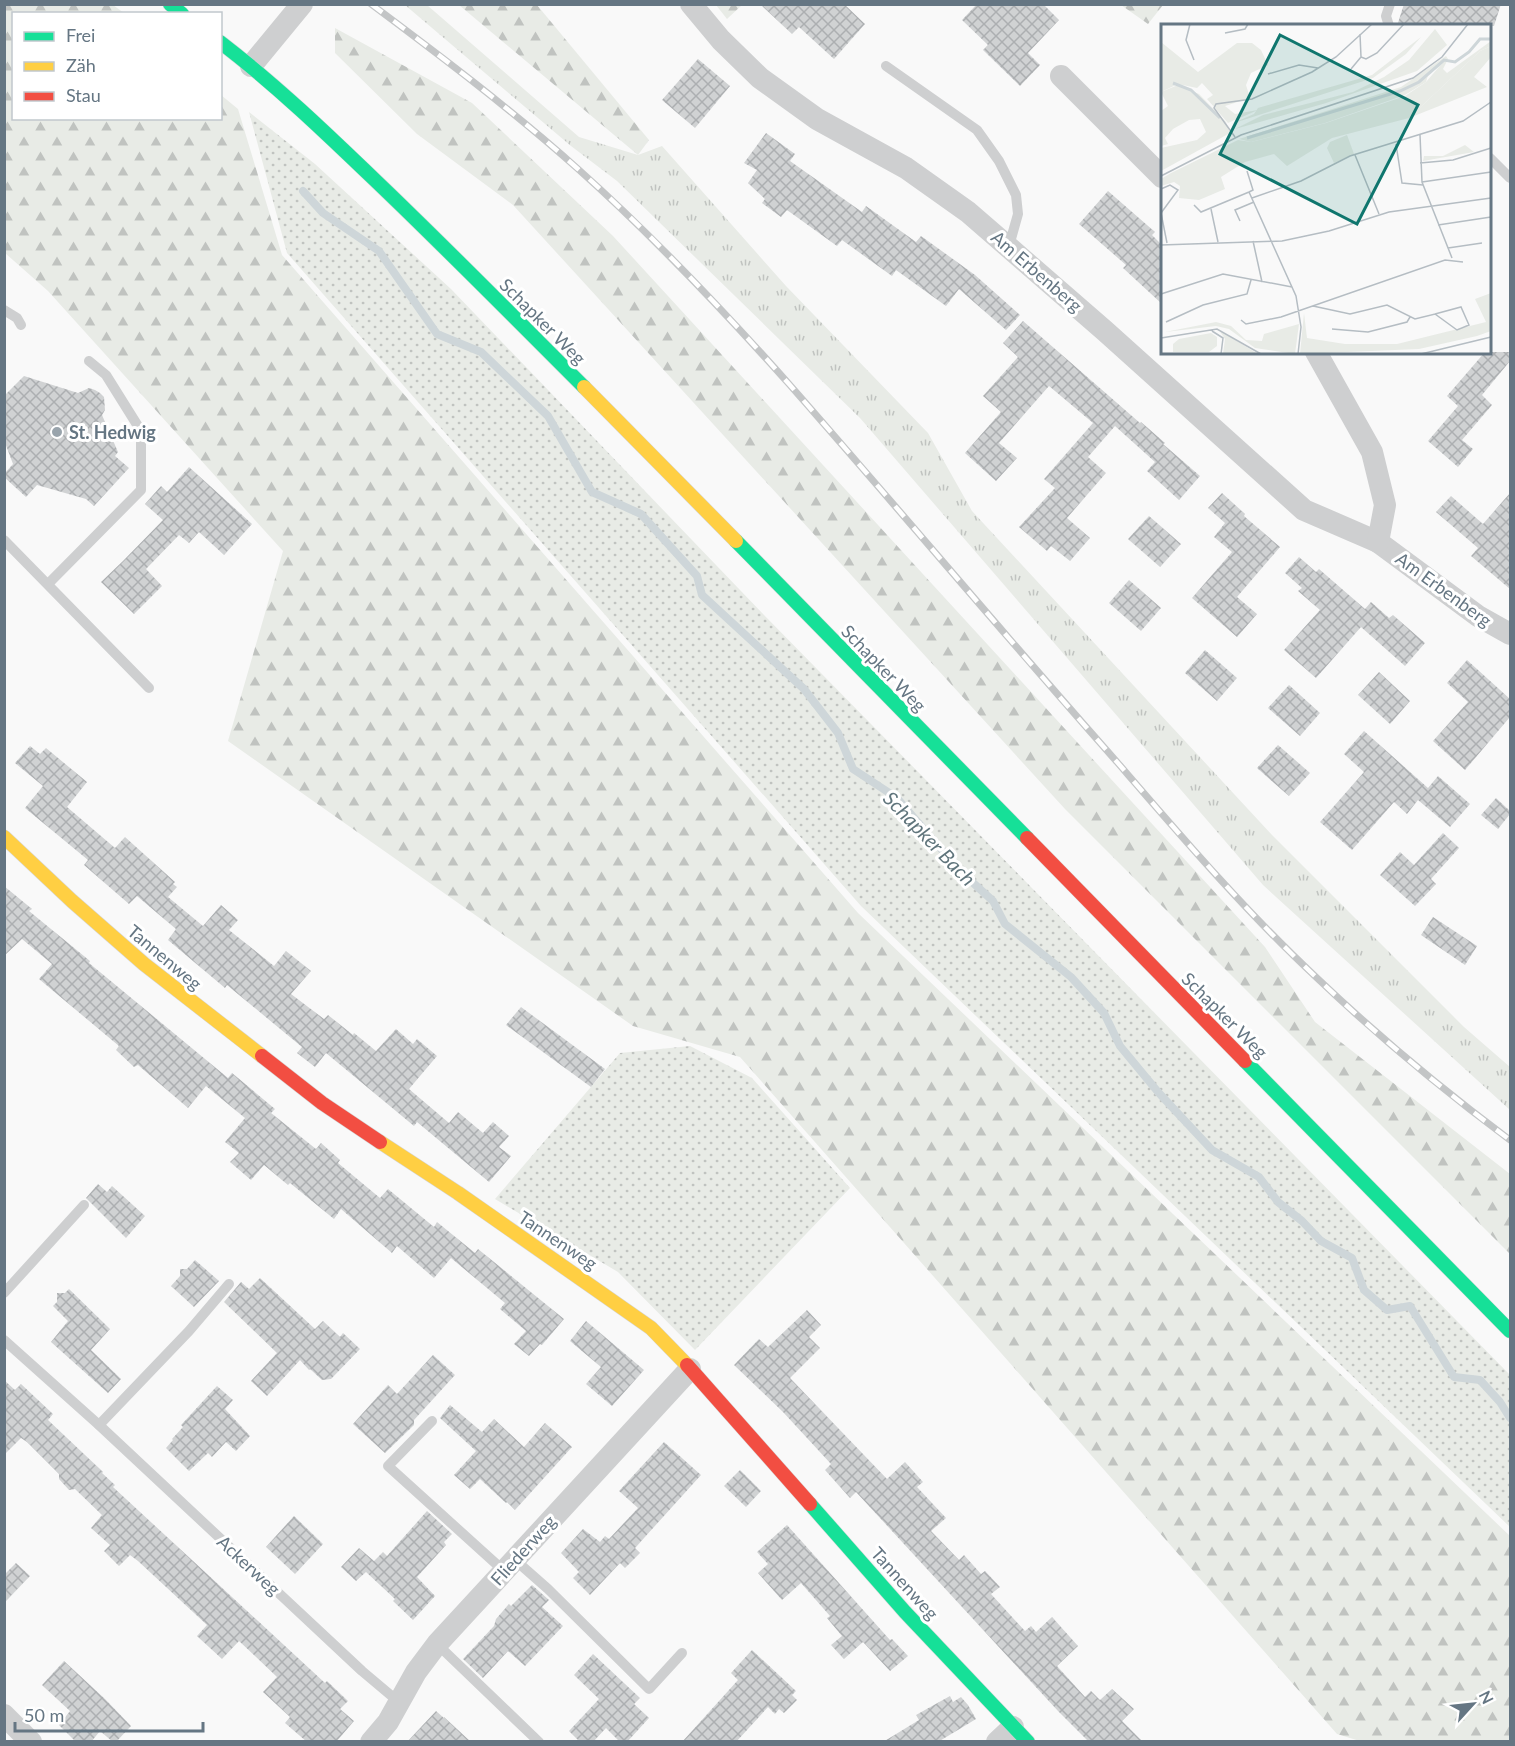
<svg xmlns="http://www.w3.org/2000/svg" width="1515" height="1746" viewBox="0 0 1515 1746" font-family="Lato,sans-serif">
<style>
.grass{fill:url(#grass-tufts)}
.forest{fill:url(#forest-firs)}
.park{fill:url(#park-dots)}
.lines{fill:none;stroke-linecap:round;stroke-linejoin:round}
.stream{stroke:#ced6d9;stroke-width:8}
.building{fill:url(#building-cross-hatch)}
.fast-casing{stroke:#d5d6d7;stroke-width:15}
.slow-casing{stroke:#d5d6d7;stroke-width:15}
.jam-casing{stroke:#d5d6d7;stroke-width:15}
.lane{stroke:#cecfd0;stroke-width:10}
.street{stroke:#cecfd0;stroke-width:22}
.fast{stroke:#16e098;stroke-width:14}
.slow{stroke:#ffcf43;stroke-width:14}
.jam{stroke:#f24e42;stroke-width:14}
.rail-casing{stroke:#c3c5c6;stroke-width:7}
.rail{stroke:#fff;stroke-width:4.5;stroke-dasharray:14;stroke-linecap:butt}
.poi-dot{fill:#99a4ac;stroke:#fff;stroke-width:2}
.labels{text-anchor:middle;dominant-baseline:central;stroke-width:6;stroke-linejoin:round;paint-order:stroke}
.street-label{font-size:18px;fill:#657683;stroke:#fff}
.poi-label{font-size:18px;font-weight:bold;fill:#657683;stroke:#fff;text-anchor:start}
.water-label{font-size:20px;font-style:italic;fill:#60757c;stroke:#fff}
.inset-river{fill:none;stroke:#ced6d9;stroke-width:3}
.inset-road{fill:none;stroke:#b5bdc3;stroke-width:1.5}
.view{fill:#0f766e;fill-opacity:0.15;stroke:#0f766e;stroke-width:3}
.inset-edge{fill:none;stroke:#657683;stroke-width:3}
</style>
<defs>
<pattern id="grass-tufts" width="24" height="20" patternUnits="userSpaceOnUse" patternTransform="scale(1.5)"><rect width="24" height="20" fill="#e8ebe6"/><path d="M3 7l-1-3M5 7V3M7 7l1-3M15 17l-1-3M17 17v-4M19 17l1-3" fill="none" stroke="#c0c3c0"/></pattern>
<pattern id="forest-firs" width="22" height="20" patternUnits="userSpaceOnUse" patternTransform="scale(1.5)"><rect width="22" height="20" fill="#e8ebe6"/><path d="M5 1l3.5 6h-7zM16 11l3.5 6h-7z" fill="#c0c3c0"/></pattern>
<pattern id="park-dots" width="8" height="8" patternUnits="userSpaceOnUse" patternTransform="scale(1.5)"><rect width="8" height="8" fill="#e8ebe6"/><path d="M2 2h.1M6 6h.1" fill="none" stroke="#c0c3c0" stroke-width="1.8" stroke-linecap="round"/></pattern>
<pattern id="building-cross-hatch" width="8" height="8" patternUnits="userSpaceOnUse" patternTransform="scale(1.5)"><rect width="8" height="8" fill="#d0d2d3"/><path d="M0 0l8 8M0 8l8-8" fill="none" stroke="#acafb1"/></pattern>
</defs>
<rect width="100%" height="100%" fill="#f9f9f9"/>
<!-- grass -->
<path class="grass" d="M405,5H427L579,137L638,155L662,146L786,286L928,433L972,511L1272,835L1464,1027L1510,1067V1110L1263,885L860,418L617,181L571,146Z"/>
<!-- forest -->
<g class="forest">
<path d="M5,4L113,5L124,13L14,14V118H220L221,95L238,109L282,255L858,913L1510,1536V1741L1363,1742L1337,1734L740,1057L633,1026L228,741L283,551L48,291L5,253Z"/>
<path d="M459,5H537L649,140L638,155Z"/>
<path d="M716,5H742L727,19Z"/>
<path d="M1121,5H1163L1148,24Z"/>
<path d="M335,28L472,103L613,236L1265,947L1315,1022L1510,1174V1254L1065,809L513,205L417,134L335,53Z"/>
</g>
<!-- park -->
<g class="park">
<path d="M249,112L315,164L451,289L764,615L1510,1375V1527L861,906L287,253Z"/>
<path d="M690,1046L752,1078L850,1188L695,1350L618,1272L495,1199L620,1053Z"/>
</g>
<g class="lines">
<!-- stream -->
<path class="stream" d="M303,191L323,213L379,251L437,334L481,352L548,416L592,492L641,514L697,576L702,595L804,689L838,733L853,769L897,798L960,871L993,901L1005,924L1071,977L1104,1013L1120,1046L1158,1092L1212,1150L1259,1177L1278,1202L1302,1221L1321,1241L1352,1258L1364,1290L1387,1310L1410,1306L1454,1377L1480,1380L1500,1402L1510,1418"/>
</g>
<!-- building -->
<g class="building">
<path d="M760,4H844L865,24L834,59L799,27L792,34Z"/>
<path d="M977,4H1043L1059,20L1028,53L1040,65L1020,86L983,50L988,45L962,20Z"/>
<path d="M1404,4H1501L1494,26H1397Z"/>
<path d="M698,59L730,86L695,128L662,100Z"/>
<path d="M766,133L795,154L790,161L862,212L866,206L916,242L921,236L975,275L1020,315L1006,330L959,289L946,306L896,270L892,276L842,240L837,246L787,210L781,217L762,203L765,199L748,183L757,170L744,163Z"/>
<path d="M1108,191L1155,232L1152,235L1162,245V304L1123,268L1126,265L1079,224Z"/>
<path d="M1023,321L1140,423L1141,422L1165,443L1163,444L1200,476L1179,500L1147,471L1155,462L1115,426L1088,457L1106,473L1067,518L1090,538L1070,561L1051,546L1047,551L1019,527L1055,488L1044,479L1093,423L1049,386L999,443L1017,458L996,481L965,453L1001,412L983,396L1018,357L1003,343Z"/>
<path d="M1485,352H1510V361L1482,395L1492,405L1462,440L1473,449L1458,467L1428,441L1458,406L1447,396Z"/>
<path d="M24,376L78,393L89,388L95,390L100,393L104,397L105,410L102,415L118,452L115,456L129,468L94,506L86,499L37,485L26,497L4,477V474L13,464L4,440V396Z"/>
<path d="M189,467L252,524L224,555L199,532L189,543L179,535L146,569L162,586L134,614L101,582L123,561L163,520L145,504L161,486L167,492Z"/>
<path d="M1222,493L1245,514L1244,516L1280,547L1237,597L1257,614L1237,637L1192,598L1232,552L1214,537L1225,523L1208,508Z"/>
<path d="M1510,493V589L1471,556L1478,548L1436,512L1451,496L1483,524Z"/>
<path d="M1149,516L1181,544L1160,567L1128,539Z"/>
<path d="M1299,557L1316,572L1319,569L1365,609L1371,602L1389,618L1393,615L1425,643L1405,666L1361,627L1316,678L1284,650L1320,610L1298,591L1302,588L1285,573Z"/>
<path d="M1129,580L1161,608L1141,631L1109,603Z"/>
<path d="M1205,650L1237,678L1217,701L1185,673Z"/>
<path d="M1467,660L1510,699V717L1465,770L1433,741L1468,702L1447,683Z"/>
<path d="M1379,672L1410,701L1390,724L1358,695Z"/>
<path d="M1289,685L1320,713L1300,736L1268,708Z"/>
<path d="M1364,731L1428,788L1438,776L1470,804L1450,827L1418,800L1407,814L1394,802L1352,850L1320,822L1364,772L1344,754Z"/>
<path d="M1278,745L1310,773L1289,796L1257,768Z"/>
<path d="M30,746L40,754L46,748L87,782L67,807L115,848L125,837L175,882L173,884L177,887L168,897L203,926L221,905L238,920L229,930L274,966L286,951L311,971L291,994L324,1019L328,1015L353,1035L354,1033L376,1051L396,1029L413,1044L417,1039L437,1056L409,1089L449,1123L458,1112L483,1133L493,1122L509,1136L499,1147L511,1156L489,1182L417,1122L414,1126L326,1053L315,1067L297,1053L302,1047L227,985L225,988L168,940L176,929L137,896L129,904L84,865L88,860L25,808L43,786L15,763Z"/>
<path d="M1496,798L1510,811V814L1498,829L1481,815Z"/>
<path d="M1443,833L1459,848L1431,879L1436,884L1415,906L1380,875L1400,852L1414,865Z"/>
<path d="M4,886L32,909L29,911L90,961L89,963L228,1078L232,1073L275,1109L271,1113L316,1149L321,1143L340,1160L338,1163L380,1198L388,1189L434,1227L437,1222L475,1253L478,1249L564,1319L542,1345L540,1344L529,1356L514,1344L526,1331L500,1309L505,1303L451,1258L434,1278L397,1246L392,1253L341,1209L334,1219L290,1183L288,1185L264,1165L251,1180L230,1162L239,1153L225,1142L245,1118L206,1086L188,1108L138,1065L134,1067L116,1050L119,1046L39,979L52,964L22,939L4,956Z"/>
<path d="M1433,917L1477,946L1465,965L1421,935Z"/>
<path d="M521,1007L605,1069L591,1087L506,1025Z"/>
<path d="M98,1184L107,1192L112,1186L145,1216L126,1238L86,1198Z"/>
<path d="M195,1260L219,1281L194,1307L171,1286L180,1276V1269H187Z"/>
<path d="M260,1278L315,1329L323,1321L340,1337L343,1333L360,1349L331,1379L322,1380L310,1369L309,1370L300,1360L267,1396L251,1381L277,1353L224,1302L241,1282L249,1289Z"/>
<path d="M69,1289L110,1329L91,1350L121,1379L108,1393L51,1342L68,1321L53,1306L57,1302V1293H65Z"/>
<path d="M807,1310L821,1325L809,1337L820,1348L790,1378L887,1479L905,1462L923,1482L917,1487L946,1518L931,1531L959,1560L964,1555L981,1574L985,1571L1000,1587L991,1594L1025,1631L1031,1626L1036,1632L1052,1617L1078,1646L1057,1666L1085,1697L1091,1691L1100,1700L1112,1689L1134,1709L1122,1721L1143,1742H1089L1058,1711L856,1492L850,1498L825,1470L831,1464L783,1412L734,1365L759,1339L768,1347Z"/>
<path d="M586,1321L644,1370L612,1406L586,1384L601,1367L570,1341Z"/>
<path d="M433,1355L455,1375L414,1420V1425L385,1453L353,1424L388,1385L397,1394Z"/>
<path d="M4,1380L15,1390L21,1384L53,1414L48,1420L103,1472L102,1473L115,1485L113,1487L325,1683L327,1681L348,1701L340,1709L354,1721L336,1742H307L285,1723L290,1717L263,1692L277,1677L255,1656L239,1641L222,1659L197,1636L207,1625L138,1561L130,1555L119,1566L104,1551L110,1545L91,1528L102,1515L75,1489L69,1490L59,1479V1474L27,1442L21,1438L4,1455Z"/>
<path d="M217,1386L233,1400L225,1409L250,1436L236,1451L226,1442L212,1457L208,1453L189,1471L166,1448L173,1440L172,1439L183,1427L181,1425Z"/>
<path d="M450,1405L482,1432L494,1419L524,1447L545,1423L572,1447L515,1510L507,1502L506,1503L480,1479L470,1489L454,1475L476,1451L440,1418Z"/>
<path d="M664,1442L701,1475L635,1548L640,1553L625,1568L620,1563L590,1595L573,1578L579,1572L561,1553L583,1529L600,1542L605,1536L609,1539L638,1508L619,1491Z"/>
<path d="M740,1470L761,1491L746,1507L724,1486Z"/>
<path d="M427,1511L452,1534L444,1542L446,1545L417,1577L435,1596L413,1620L393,1601L395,1599L366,1572L356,1581L341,1567L359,1548L374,1561L383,1552L387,1556Z"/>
<path d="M294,1516L323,1544L295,1574L266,1547Z"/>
<path d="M787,1525L890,1640L892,1639L908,1656L890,1671L863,1642L844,1659L831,1645L842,1636L827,1618L830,1616L801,1583L782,1600L758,1573L768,1564L757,1552Z"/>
<path d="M16,1563L30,1576L4,1603V1575Z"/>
<path d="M532,1585L549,1600L542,1607L563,1626L525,1666L508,1651L483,1678L463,1659L494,1626L496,1619L509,1604L511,1606Z"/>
<path d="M752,1650L796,1691L792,1695L797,1700L784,1713L779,1709L775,1714L768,1707L736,1742H682L738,1680L731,1673Z"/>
<path d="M593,1654L640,1698L634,1704L649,1718L627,1742H620L606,1728L593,1742H580L569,1731L599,1699L574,1675Z"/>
<path d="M64,1661L105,1699L131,1726L116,1742H113L100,1731L91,1742H76L59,1725L70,1711L42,1685Z"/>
<path d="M950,1696L953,1702L961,1697L968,1705L976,1719L938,1742H883L919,1720L916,1715Z"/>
<path d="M436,1711L444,1718V1717L471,1742H407Z"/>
</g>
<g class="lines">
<!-- fast casing -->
<g class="fast-casing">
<g id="fast">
<path d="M170,4L182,14"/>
<path d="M220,42C276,85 326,133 377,182C447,249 516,319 584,387"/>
<path d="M736,541L1027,838"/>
<path d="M1245,1061L1510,1331"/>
<path d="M810,1504L905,1612L1028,1742"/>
</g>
</g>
<!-- slow casing -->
<g class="slow-casing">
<g id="slow">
<path d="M584,387L736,541"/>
<path d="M4,837L72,901L144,964L262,1056"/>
<path d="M380,1142L458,1193L651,1328L687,1365"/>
</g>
</g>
<!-- jam casing -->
<g class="jam-casing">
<g id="jam">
<path d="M1027,838L1245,1061"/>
<path d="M262,1056L322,1103L380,1142"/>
<path d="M687,1365L810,1504"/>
</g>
</g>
<!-- lane -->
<g class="lane">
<path d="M1389,26L1386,16L1390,4"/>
<path d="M886,66L977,130L999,161L1016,195L1018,214L1009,246"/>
<path d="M1490,158L1510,178"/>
<path d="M4,310L17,318L21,325"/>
<path d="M4,540L149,688"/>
<path d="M48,584L141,490V431L106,375L89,361"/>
<path d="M4,1293L84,1205"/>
<path d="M4,1340L99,1425L362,1671L400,1703"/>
<path d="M432,1421L388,1466L504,1571"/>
<path d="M99,1425L189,1331L229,1284"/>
<path d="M514,1559L548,1589L649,1689L682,1653"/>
<path d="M437,1644L539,1742"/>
</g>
<!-- street -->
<g class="street">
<path d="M691,4L721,40L760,78L817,119L906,168L968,212L1105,331L1304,510L1378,542L1478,616L1510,634"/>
<path d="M251,66L302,4"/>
<path d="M1061,76L1162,177"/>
<path d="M1316,352L1372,452L1385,505L1378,542"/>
<path d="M4,1715L31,1742"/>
<path d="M371,1742L388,1722L416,1672L437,1644L690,1369"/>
<path d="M997,1742L1013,1727"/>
</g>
<!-- fast -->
<use href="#fast" class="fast"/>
<!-- slow -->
<use href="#slow" class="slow"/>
<!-- jam -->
<use href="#jam" class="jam"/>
<!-- rail casing -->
<g class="rail-casing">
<path id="rail" d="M371,4C442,57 512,110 578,169C653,236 722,309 789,384C899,509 1006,637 1117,762C1181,836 1245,911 1317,978C1378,1036 1443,1090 1510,1140"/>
</g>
<!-- rail -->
<use href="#rail" class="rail"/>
</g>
<!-- markers -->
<circle class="poi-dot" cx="57" cy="432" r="6"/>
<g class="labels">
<!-- street labels -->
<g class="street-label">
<text transform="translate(1037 271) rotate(41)">Am Erbenberg</text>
<text transform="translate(543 321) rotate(45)">Schapker Weg</text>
<text transform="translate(1444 589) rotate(36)">Am Erbenberg</text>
<text transform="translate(884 668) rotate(46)">Schapker Weg</text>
<text transform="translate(165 957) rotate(40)">Tannenweg</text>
<text transform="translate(1225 1015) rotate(45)">Schapker Weg</text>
<text transform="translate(558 1240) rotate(34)">Tannenweg</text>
<text transform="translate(523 1550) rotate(-48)">Fliederweg</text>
<text transform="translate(249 1565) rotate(43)">Ackerweg</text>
<text transform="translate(905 1583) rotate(48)">Tannenweg</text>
</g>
<!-- poi labels -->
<g class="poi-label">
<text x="69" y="432">St. Hedwig</text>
</g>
<!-- water labels -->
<g class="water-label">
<text transform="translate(930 838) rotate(46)">Schapker Bach</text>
</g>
</g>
<!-- overview -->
<g transform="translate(1161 24)">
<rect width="330" height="330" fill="#f9f9f9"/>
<path d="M260,13L245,30L212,54L70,100L93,90L97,84L211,51ZM17,61L38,70L65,98L69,109L0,147V124L36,116L45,108L39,95L28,96L12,105L4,114L7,120L0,122V87L7,82L0,68ZM304,121L313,128L262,137L263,132H282ZM58,306L97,330H62L64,315Z" fill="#e8ebe6"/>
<path d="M274,5L286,21L256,47L165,79L74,105L102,91L192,68L223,53L248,36ZM330,17V22L319,27L248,94L171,114L126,142L113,130L84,138L60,153L64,165L38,176L18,174L19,162L13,158L0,162V155L10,149L77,116L90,118L165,99L244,72L265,58L283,37L287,35L282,45L286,49ZM0,18L37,48L76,19H91L100,26L107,41L90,49L85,61L89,74L64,82L74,90L97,86L67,99L46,75L52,71L41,59L36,64L17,60L0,68ZM330,269V307L316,312L258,325L139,330L143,289L146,314L184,320H236L325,298L314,275ZM55,298L70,302L85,316L101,317L103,310L138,300L134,330L94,324L68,305L55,302L4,308ZM50,309L56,313V322L48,328H12V320L18,315Z" fill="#e8ebe6"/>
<path d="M285,32L287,35L267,51L265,58L244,71L164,99L90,118L78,115L240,63ZM186,111L193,130L173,139L166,124L169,118Z" fill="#e8ebe6"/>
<path d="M330,22V33L313,53L326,63L248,94L319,27Z" fill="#e8ebe6"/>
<path class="inset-river" d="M12,59L30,66L59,94M86,114L239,67L258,58L283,36L294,38L308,28L319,15H330"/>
<path class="inset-road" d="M29,0L25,16L33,36M64,9L84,5L87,0M200,33L205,35L216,29L243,0M190,45L200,33L199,10M107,50L138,41L157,44M259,111L261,158L291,234M74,113L53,84L55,80L91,75L151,48L175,33L211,0M235,120L241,159L262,161M194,131L218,190M259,139L292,136L330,124M86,147L92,166L88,168M0,152L80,111L252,54L281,33L307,0M261,158L330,148M0,165L9,161L17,166L0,189L6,219M88,168L135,272L140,303L137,330M91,174L140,157L189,132L302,97L330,78M33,181L40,188L88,168M50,185L57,218M79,197L74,186L93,178M277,201L330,193M92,217L101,258M0,221L121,217L168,207L228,188L330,174M287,224L321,219M0,270L62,250L131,263M152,282L189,290L226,281L254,295L274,290L296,306L308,301L300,283L274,290M80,296L85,300L120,293L284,236L302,238M5,298L42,281L86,270L90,256M171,305L207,308L246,298L249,293M51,307L62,314L60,330M0,314L56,305L100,330M260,330L330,313"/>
<path class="view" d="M119,11L257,81L196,200L59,130Z"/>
<rect width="330" height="330" class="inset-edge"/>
</g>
<!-- border -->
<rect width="1515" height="1746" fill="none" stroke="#657683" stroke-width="12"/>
<!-- legend -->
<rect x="12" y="12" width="210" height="108" fill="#ffffff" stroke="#c1c8cd" stroke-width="1.5"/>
<rect x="24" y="32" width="30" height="9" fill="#16e098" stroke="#c1c8cd" stroke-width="1.5"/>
<text x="66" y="42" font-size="18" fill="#657683">Frei</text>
<rect x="24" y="62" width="30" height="9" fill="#ffcf43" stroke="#c1c8cd" stroke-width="1.5"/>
<text x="66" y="72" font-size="18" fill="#657683">Zäh</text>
<rect x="24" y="92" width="30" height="9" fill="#f24e42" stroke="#c1c8cd" stroke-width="1.5"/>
<text x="66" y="102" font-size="18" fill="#657683">Stau</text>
<!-- north arrow -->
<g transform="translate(1473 1704) rotate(63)" stroke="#ffffff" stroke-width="4.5" paint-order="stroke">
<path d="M0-4.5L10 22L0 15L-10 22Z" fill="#657683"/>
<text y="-9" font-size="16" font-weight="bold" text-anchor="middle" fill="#657683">N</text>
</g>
<!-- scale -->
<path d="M15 1722v9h188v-9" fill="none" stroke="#657683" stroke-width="3"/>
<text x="24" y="1722" font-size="18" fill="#657683" stroke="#ffffff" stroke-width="4.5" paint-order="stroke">50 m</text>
</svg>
